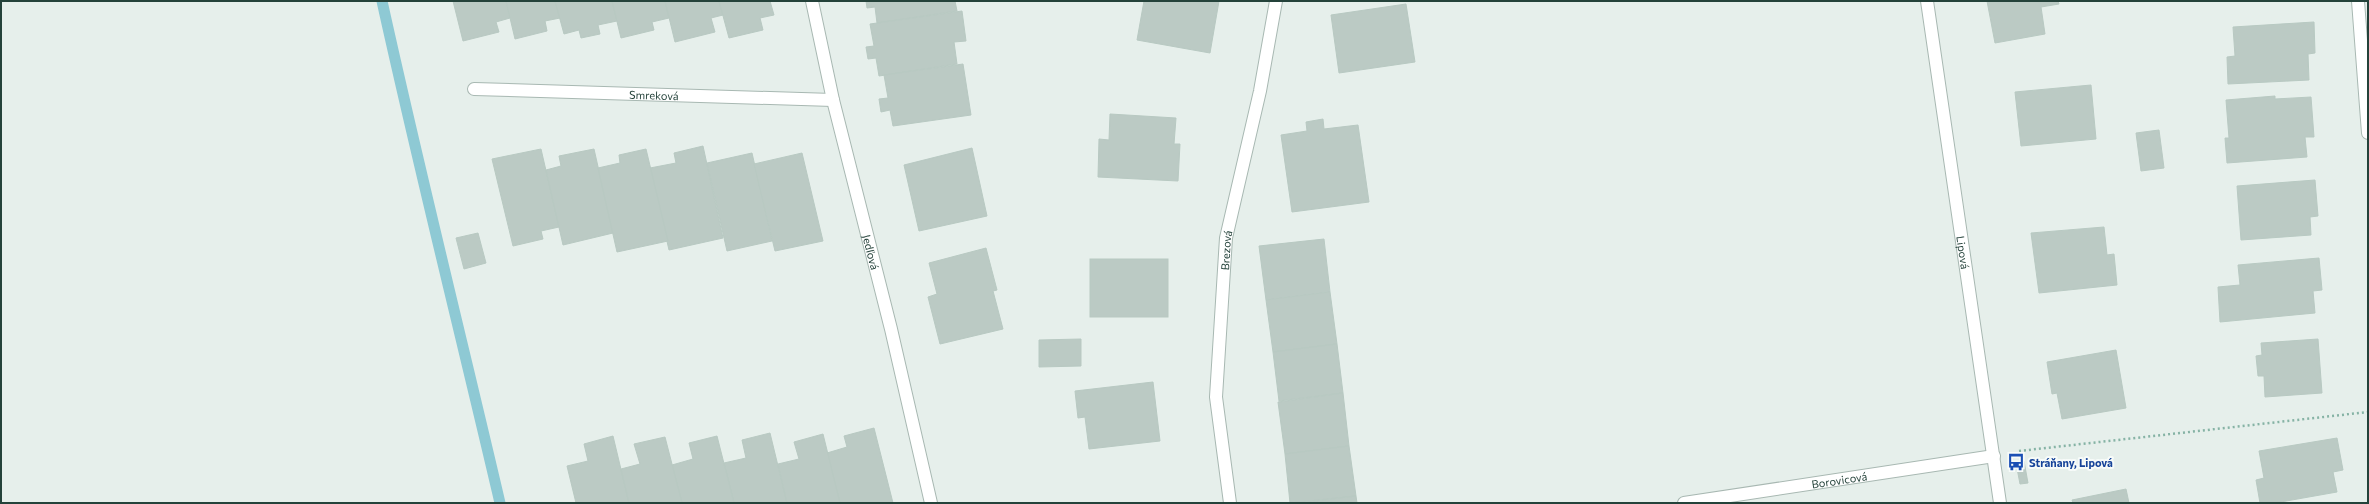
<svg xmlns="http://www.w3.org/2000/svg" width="2369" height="504" viewBox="0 0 2369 504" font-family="Commissioner,sans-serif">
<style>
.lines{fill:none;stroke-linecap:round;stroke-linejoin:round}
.stream{stroke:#8ec9d4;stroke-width:11}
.building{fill:#bbcac4;stroke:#b8c9c2}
.street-casing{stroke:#a8b8b2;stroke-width:14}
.path{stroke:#86b3a5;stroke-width:2.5;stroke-dasharray:2 3;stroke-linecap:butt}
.street{stroke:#fff;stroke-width:12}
.labels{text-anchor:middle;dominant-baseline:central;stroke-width:4;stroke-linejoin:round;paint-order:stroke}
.street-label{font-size:11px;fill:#24423a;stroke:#f7fbf9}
.transit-label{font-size:11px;font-weight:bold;fill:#164399;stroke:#f7fbf9;text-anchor:start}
</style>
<rect width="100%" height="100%" fill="#e6efeb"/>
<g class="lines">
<!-- stream -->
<path class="stream" d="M382,1C419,169 461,336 500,503"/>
</g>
<!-- building -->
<g class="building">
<path d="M453,1H506L510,18L496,22L499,32L463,41Z"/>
<path d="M506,1H555L560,18L545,21L547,31L515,39Z"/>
<path d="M555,1H612L617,21L598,25L600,34L581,38L579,30L564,34Z"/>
<path d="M612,1H665L669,18L652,22L654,30L621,38Z"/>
<path d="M665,1H719L723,15L711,18L715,32L675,42Z"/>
<path d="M719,1H770L774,15L760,18L763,30L729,38Z"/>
<path d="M866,1H955L957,11L877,23L875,7L867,8Z"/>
<path d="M1144,1H1219L1210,53L1137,40Z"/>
<path d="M1987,1H2058L2059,4L2041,7L2045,34L1995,43Z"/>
<path d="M1406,4L1415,62L1339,73L1331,15Z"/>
<path d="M962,11L966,41L954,42L957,64L879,76L876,58L868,59L866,47L874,46L870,24Z"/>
<path d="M2314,22L2315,53L2308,54L2309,80L2228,84L2227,57L2235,56L2233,27Z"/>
<path d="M963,64L971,115L893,126L890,110L881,112L879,99L888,98L884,75Z"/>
<path d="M2091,85L2096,139L2021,146L2015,92Z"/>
<path d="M2275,96V99L2311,97L2314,137H2305L2307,157L2227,163L2225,138H2229L2226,100Z"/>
<path d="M1110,114L1176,118L1174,144H1180L1178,181L1098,177L1099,139L1109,140Z"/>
<path d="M1323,119L1324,129L1358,125L1369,202L1292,212L1281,135L1307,131L1306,122Z"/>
<path d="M2159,130L2164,168L2141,171L2136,133Z"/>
<path d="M703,146L723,238L669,250L650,168L676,163L674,153Z"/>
<path d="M972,148L987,216L919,231L904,165Z"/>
<path d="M541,149L559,227L541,231L543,239L513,246L492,159Z"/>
<path d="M594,149L613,233L563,245L546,170L561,166L559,156Z"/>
<path d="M646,149L668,241L617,252L598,168L620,163L619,155Z"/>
<path d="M752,153L772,241L727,251L707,163Z"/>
<path d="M802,153L823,241L775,251L754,164Z"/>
<path d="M2315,180L2318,216L2310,217L2311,235L2241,240L2237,186Z"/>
<path d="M2104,227L2107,255L2114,254L2117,285L2039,293L2031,233Z"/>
<path d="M478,233L486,263L464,269L456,238Z"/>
<path d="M1324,239L1330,292L1266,300L1259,246Z"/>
<path d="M986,248L997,290L993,291L1003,329L940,344L928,297L937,294L929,263Z"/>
<path d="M2319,258L2322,290L2313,291L2315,313L2220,322L2218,287L2240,285L2238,265Z"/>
<rect x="1090" y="259" width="78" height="58"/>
<path d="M1330,292L1337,344L1273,352L1266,300Z"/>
<path d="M1081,339V366L1039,367V340Z"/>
<path d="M2318,339L2322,393L2265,397L2264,376H2258L2256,356L2262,355L2261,343Z"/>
<path d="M1337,344L1343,393L1279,401L1273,352Z"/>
<path d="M2116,350L2126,408L2062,419L2057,393L2052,394L2047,362Z"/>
<path d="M1153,382L1160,441L1089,449L1085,417L1078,418L1075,391Z"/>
<path d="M1343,393L1349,446L1285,454L1278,402Z"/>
<path d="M874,428L893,503H840L827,453L847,447L844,436Z"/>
<path d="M770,433L787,503H734L724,463L746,458L742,440Z"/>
<path d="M823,434L840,503H787L778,464L799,459L794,442Z"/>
<path d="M613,436L629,503H576L567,466L588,461L584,444Z"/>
<path d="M717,436L734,503H682L672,465L693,459L689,443Z"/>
<path d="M665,437L682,503H629L621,469L640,464L634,444Z"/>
<path d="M2337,438L2343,470L2333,472L2337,492L2275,503H2260L2256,480L2264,478L2259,451Z"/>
<path d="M1349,446L1356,496L1290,503L1285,454Z"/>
<path d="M2024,461L2028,483L2020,484L2016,463Z"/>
<path d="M2126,489L2129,503H2073L2072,500Z"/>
<path d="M1356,496L1357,503H1297Z"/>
</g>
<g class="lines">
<!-- street casing -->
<g class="street-casing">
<g id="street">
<path id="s1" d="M812,1L833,100L891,329L931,503"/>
<path id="s2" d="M1927,1L2000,503"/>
<path d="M2358,1L2368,133"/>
<path id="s3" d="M474,89L833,100"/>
<path id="s4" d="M1230,503L1216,397L1226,238L1260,91L1276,1"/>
<path id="s5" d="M1684,503L1994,456"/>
</g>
</g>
<!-- path -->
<path class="path" d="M2019,451L2368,412"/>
<!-- street -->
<use href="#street" class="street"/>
</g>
<!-- icons -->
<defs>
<g id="bus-bare" transform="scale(1.38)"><path d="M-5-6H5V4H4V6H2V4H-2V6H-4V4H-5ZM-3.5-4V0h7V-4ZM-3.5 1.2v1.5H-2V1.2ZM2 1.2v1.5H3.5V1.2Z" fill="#1a4fb4" stroke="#f7fbf9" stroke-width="2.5" paint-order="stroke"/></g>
</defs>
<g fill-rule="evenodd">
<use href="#bus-bare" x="2016" y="462"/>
</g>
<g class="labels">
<!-- street labels -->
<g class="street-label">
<text stroke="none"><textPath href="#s3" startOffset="180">Smreková</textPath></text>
<text stroke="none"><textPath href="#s4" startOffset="254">Brezová</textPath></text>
<text stroke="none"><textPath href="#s1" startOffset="258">Jedľová</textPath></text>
<text stroke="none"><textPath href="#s2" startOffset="254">Lipová</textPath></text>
<text stroke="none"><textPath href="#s5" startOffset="157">Borovicová</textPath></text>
</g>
<!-- transit labels -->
<g class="transit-label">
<text x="2029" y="462">Stráňany, Lipová</text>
</g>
</g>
<!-- border -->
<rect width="2369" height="504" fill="none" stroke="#24423a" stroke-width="4"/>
</svg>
